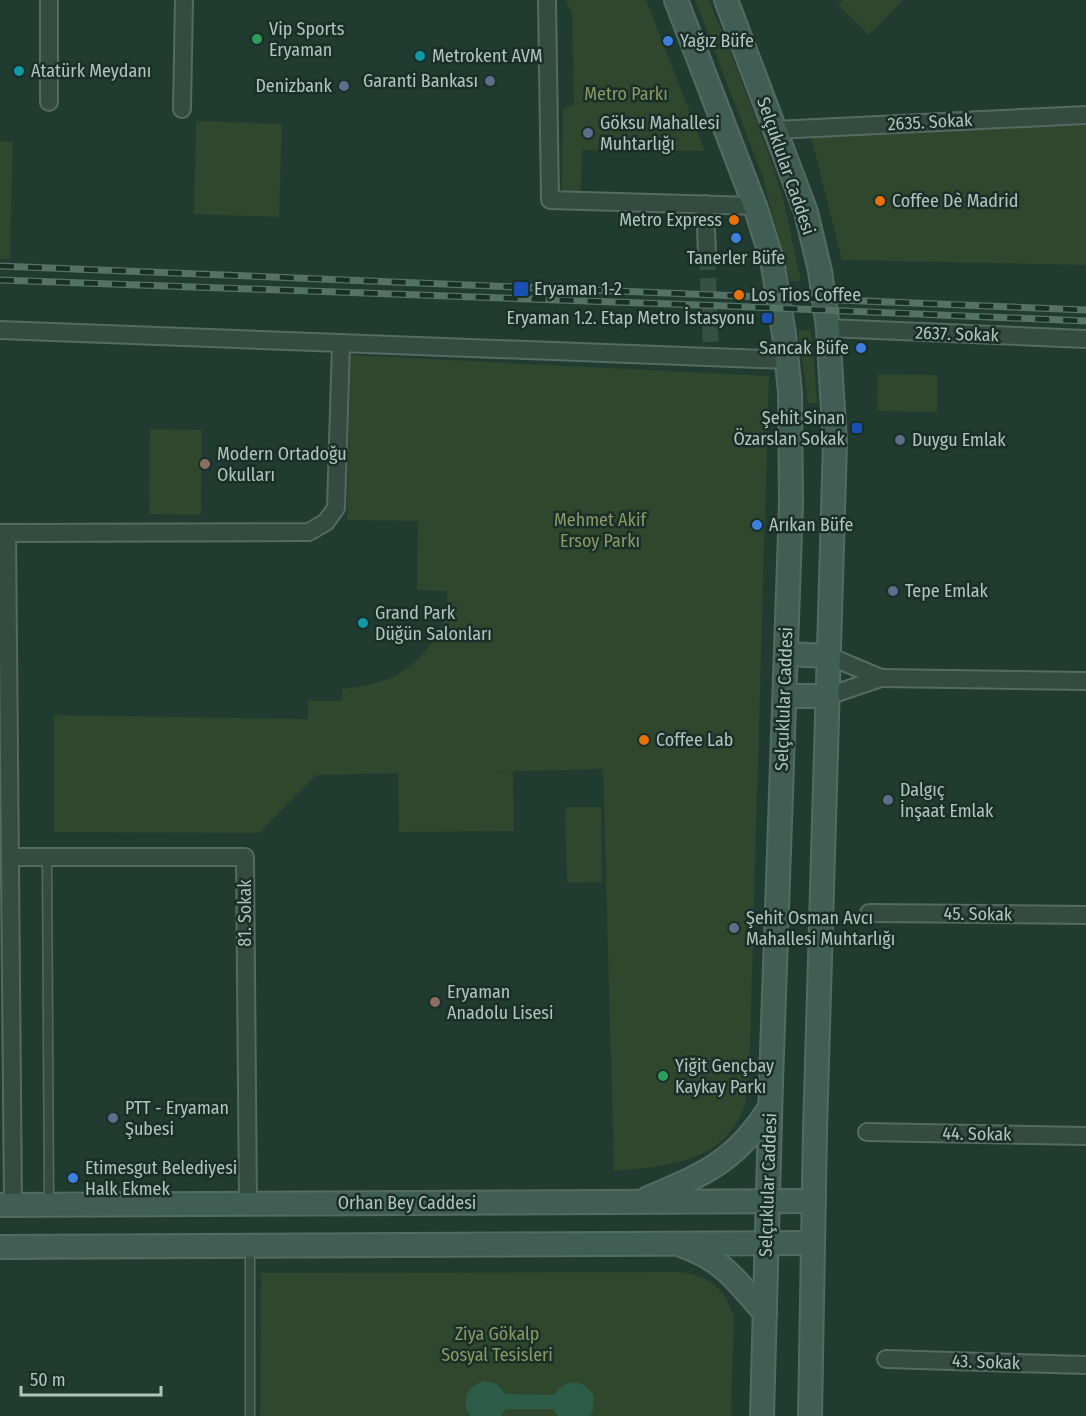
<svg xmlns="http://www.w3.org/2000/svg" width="1086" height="1416" viewBox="0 0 1086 1416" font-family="'Fira Sans Condensed',sans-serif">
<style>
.green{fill:#2f472d}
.water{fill:#2c5b48}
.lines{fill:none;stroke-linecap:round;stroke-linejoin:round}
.minor-tunnel{stroke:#355045;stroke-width:16;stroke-dasharray:16 8;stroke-linecap:butt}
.service-casing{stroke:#546b63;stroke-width:11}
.minor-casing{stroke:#546b63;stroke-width:20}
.secondary-casing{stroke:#546b63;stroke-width:26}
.service{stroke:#344b42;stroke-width:8}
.minor{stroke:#344b42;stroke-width:16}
.secondary{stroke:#415e54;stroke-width:22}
.rail-casing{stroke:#557267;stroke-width:7}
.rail{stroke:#192f27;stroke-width:4.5;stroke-dasharray:14;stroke-linecap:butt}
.leisure-dot{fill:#2e9e5b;stroke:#192f27;stroke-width:2}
.shop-dot{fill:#3f7fe0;stroke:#192f27;stroke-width:2}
.culture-dot{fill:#0f9aa8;stroke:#192f27;stroke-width:2}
.service-dot{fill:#5c6f8a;stroke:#192f27;stroke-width:2}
.food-dot{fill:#e8710a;stroke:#192f27;stroke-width:2}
.transit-dot{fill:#1a4fb4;stroke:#192f27;stroke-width:2}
.education-dot{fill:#8d6e63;stroke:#192f27;stroke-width:2}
.labels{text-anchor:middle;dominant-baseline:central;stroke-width:5;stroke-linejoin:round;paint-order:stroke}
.poi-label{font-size:18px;fill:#aec7be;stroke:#192f27;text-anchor:start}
.park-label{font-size:18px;fill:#8c9964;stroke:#192f27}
.street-label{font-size:18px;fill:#aec7be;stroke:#192f27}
</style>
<rect width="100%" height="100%" fill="#203b30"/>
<!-- green -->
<g class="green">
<path d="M566,0H646L705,151L582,150L581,187L579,193H564L562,189L563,108L574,105L572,14Z"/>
<path d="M695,0H709L738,71L770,158L783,198L801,281H790L762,175Z"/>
<path d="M843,0H903L869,35L838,5Z"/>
<path d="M196,121L282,124L279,217L194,214Z"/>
<path d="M1086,125V265L842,260L811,137Z"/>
<path d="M0,141L13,142L10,259H0Z"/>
<path d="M810,330L812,339L817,403H808L798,331Z"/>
<path d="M350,355L769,376L749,1079C748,1088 747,1098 744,1107C725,1163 664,1167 614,1171L603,769L490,772H513L514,831L399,832L398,773L316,775L259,833L54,832V715L308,719V701H342V689C362,686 383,683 400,673C420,662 440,636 446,614C448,607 447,598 447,591L417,590L418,521L347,520Z"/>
<path d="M878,374L937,375V412L877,411Z"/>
<path d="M150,429L202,430L201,515L149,514Z"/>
<path d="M565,807H601L602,882L567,883Z"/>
<path d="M680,1272C711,1277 725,1288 734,1318L731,1416H260L261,1273Z"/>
</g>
<!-- water -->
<path class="water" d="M483,1381L497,1384L506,1394L554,1395C565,1378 583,1378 594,1396L593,1410L590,1416H558L553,1409H506L501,1416H471C460,1402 466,1387 483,1381Z"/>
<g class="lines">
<!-- minor-tunnel -->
<path class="minor-tunnel" d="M707,254L711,346"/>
<!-- service casing -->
<g class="service-casing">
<g id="service">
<path d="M47,857L49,1204"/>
<path d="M250,1246V1416"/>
</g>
</g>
<!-- minor casing -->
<g class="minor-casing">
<g id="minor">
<path d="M547,0L550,200L755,206"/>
<path d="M49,102V0"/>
<path d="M182,109L184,0"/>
<path d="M775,130L1086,115"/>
<path d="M705,204L707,254"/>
<path d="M828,328L1086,339"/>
<path d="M0,330L787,360"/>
<path d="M0,533L309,532L326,522L336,508L341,343"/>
<path d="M7,533L13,1205"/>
<path d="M881,678L1086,681"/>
<path d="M828,696L881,678L829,656"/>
<path d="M10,857H245L248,1204"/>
<path d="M869,913L1086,915"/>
<path d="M867,1132L1086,1136"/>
<path d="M886,1359L1086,1365"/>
</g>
</g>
<!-- secondary casing -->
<g class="secondary-casing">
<g id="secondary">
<path d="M676,0L755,206L772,260L784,334L790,392L791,504L771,1082L762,1416"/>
<path d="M726,0L806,212L820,271L828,328L835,442L815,1131L810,1416"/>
<path d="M786,654L829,656"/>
<path d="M785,696H828"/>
<path d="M648,1198C703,1175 738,1160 770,1107"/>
<path d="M0,1205L814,1201"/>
<path d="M683,1246C725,1261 737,1282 765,1313"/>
<path d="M0,1247L813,1243"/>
</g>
</g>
<!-- service -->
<use href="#service" class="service"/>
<!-- minor -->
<use href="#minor" class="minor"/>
<!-- secondary -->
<use href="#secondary" class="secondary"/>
<!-- rail casing -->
<g class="rail-casing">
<g id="rail">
<path d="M0,266L1086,310"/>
<path d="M0,280L727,306L1086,321"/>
</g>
</g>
<!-- rail -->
<use href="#rail" class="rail"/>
</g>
<!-- markers -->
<g class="leisure-dot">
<circle cx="257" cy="39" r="6"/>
<circle cx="663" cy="1076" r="6"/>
</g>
<g class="shop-dot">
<circle cx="668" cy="41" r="6"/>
<circle cx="736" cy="238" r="6"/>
<circle cx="861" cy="348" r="6"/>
<circle cx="757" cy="525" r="6"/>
<circle cx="73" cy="1178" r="6"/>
</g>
<g class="culture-dot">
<circle cx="420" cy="56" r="6"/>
<circle cx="19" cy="71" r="6"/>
<circle cx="363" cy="623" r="6"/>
</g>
<g class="service-dot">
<circle cx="490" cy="81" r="6"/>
<circle cx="344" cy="86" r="6"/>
<circle cx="588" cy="133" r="6"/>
<circle cx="900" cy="440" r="6"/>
<circle cx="893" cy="591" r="6"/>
<circle cx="888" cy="800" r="6"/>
<circle cx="734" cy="928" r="6"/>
<circle cx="113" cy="1118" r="6"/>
</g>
<g class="food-dot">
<circle cx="880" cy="201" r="6"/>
<circle cx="734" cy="220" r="6"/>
<circle cx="739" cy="295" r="6"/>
<circle cx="644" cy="740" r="6"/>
</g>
<g class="transit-dot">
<rect x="513" y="281" width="16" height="16" rx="3"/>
<rect x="761" y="312" width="12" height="12" rx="3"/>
<rect x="851" y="422" width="12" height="12" rx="3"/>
</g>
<g class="education-dot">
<circle cx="205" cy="464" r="6"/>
<circle cx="435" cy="1002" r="6"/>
</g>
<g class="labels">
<!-- poi labels -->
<g class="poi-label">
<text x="269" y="29">Vip Sports<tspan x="269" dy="21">Eryaman</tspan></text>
<text x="680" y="41">Yağız Büfe</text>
<text x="432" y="56">Metrokent AVM</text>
<text x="31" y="71">Atatürk Meydanı</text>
<text x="478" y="81" text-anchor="end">Garanti Bankası</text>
<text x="332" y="86" text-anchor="end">Denizbank</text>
<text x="600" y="123">Göksu Mahallesi<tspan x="600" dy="21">Muhtarlığı</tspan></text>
<text x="892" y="201">Coffee Dè Madrid</text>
<text x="722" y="220" text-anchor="end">Metro Express</text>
<text x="736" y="258" text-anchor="middle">Tanerler Büfe</text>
<text x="534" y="289">Eryaman 1-2</text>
<text x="751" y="295">Los Tios Coffee</text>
<text x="755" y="318" text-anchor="end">Eryaman 1.2. Etap Metro İstasyonu</text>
<text x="849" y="348" text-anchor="end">Sancak Büfe</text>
<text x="845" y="418" text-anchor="end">Şehit Sinan<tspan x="845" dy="21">Özarslan Sokak</tspan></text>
<text x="912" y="440">Duygu Emlak</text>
<text x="217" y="454">Modern Ortadoğu<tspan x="217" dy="21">Okulları</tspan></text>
<text x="769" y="525">Arıkan Büfe</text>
<text x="905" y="591">Tepe Emlak</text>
<text x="375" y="613">Grand Park<tspan x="375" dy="21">Düğün Salonları</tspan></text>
<text x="656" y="740">Coffee Lab</text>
<text x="900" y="790">Dalgıç<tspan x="900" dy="21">İnşaat Emlak</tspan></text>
<text x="746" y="918">Şehit Osman Avcı<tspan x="746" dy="21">Mahallesi Muhtarlığı</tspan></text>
<text x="447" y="992">Eryaman<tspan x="447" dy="21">Anadolu Lisesi</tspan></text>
<text x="675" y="1066">Yiğit Gençbay<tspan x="675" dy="21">Kaykay Parkı</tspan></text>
<text x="125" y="1108">PTT - Eryaman<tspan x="125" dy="21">Şubesi</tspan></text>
<text x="85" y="1168">Etimesgut Belediyesi<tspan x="85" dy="21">Halk Ekmek</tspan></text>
</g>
<!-- park labels -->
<g class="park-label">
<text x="626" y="94">Metro Parkı</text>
<text x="600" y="520">Mehmet Akif<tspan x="600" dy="21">Ersoy Parkı</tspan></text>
<text x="497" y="1334">Ziya Gökalp<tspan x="497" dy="21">Sosyal Tesisleri</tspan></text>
</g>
<!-- street labels -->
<g class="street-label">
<text transform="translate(930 122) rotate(-3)">2635. Sokak</text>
<text transform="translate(786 166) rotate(71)">Selçuklular Caddesi</text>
<text transform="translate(957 334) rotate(2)">2637. Sokak</text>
<text transform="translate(784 699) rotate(-88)">Selçuklular Caddesi</text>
<text transform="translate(245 913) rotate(-90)">81. Sokak</text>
<text transform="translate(978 914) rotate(1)">45. Sokak</text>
<text transform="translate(977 1134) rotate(1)">44. Sokak</text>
<text transform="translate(768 1185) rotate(-88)">Selçuklular Caddesi</text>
<text x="407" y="1203">Orhan Bey Caddesi</text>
<text transform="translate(986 1362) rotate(2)">43. Sokak</text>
</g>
</g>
<!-- scale -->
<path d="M21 1386v9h140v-9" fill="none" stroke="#aec7be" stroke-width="3"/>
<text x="30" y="1386" font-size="18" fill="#aec7be" stroke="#192f27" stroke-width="4.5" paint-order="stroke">50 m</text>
</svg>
